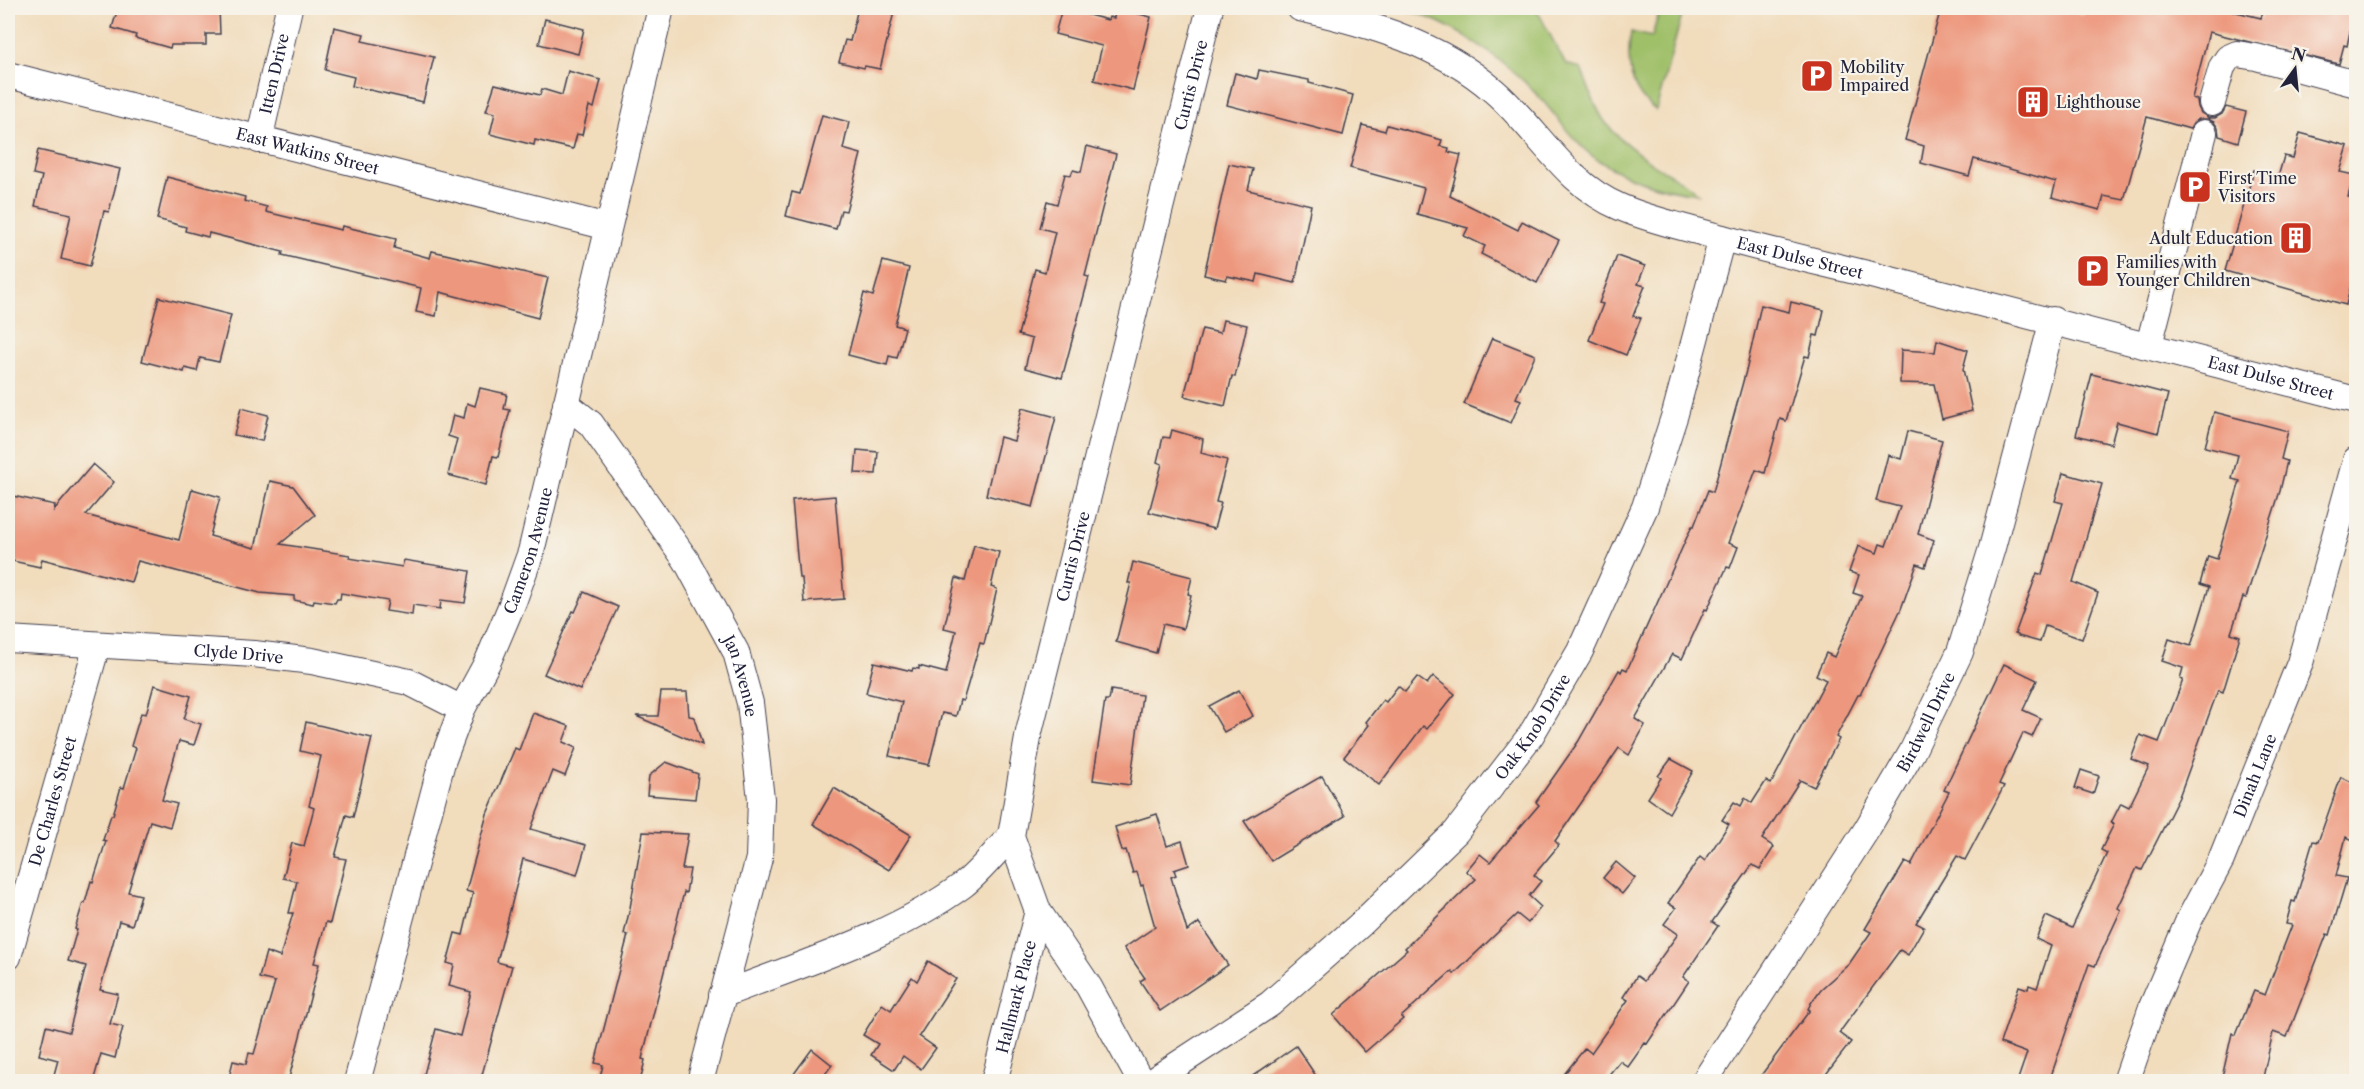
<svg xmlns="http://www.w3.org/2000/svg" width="2364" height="1089" viewBox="0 0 2364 1089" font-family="'Libre Caslon Text',serif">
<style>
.green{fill:#9fbf68;stroke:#607052;stroke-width:1.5}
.building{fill:#ed987e}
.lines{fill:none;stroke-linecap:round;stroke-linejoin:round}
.minor-casing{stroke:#413e4e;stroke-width:28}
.minor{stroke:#fff;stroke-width:26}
.labels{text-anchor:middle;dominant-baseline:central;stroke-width:4.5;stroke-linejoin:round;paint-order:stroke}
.poi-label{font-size:16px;fill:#22223b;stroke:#f7f3e8;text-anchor:start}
.street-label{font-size:16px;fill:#22223b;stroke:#f7f3e8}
</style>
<rect width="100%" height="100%" fill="#f7f3e8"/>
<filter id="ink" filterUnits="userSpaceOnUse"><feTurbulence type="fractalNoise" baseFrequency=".0167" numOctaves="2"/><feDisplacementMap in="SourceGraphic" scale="12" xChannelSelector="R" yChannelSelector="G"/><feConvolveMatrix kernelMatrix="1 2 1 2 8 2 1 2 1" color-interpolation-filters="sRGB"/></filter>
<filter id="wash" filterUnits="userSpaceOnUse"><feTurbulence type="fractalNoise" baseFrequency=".008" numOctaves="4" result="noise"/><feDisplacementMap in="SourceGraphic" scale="24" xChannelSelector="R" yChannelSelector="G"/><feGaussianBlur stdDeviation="1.35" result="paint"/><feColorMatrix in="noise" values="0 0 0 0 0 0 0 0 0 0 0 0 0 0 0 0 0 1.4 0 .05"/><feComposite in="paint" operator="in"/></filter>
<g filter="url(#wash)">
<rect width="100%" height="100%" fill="#f1dcbc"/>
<!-- green -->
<g class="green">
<path d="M1401,8H1536L1565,63L1581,69C1589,86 1594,108 1606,123C1618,139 1636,152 1652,163C1668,174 1684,180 1698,194C1664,190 1627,179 1598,160C1576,146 1560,120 1542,100C1505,59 1454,23 1401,8Z"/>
<path d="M1660,8H1684L1656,110C1629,93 1626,61 1631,32L1652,37Z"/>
</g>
<g id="blocks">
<!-- building -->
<g class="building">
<path d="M118,8H219L220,34H206V45H171L170,48L135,38L136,35L112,28Z"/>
<path d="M858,8H895L880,69L865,66L864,68L839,62L845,40L850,41Z"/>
<path d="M1062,8L1108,20L1109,17L1114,18L1116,8L1151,17L1133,90L1094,80L1102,46L1055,34Z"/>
<path d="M1941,8H2060L2082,14L2092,8H2220L2261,18L2264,8H2356V22L2354,33L2350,32L2347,46L2344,45L2339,64L2209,32L2192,98L2197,100L2198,107L2201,113L2209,118H2215L2222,114L2226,107L2246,112L2238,142L2219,136L2218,128L2214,122L2208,119H2199L2194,122L2190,129L2147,117L2124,200L2104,196L2100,210L2052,197L2056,182L1974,159L1969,176L1921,163L1924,146L1905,140Z"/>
<path d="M545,19L584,29L578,54L539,44Z"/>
<path d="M334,27L364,34L362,41L434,57L423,102L352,86L354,77L325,70Z"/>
<path d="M1259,70L1309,80V83L1353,95L1343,135L1227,105L1235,73L1257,79Z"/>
<path d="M568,71L601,80L594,108L589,106L582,135L577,134L573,149L535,140L534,145L490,134L495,113L486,111L495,84L540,95L542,89L562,95Z"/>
<path d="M822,115L849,122L843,149L861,154L846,211L841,210L836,229L786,216L792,192L800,194Z"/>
<path d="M1362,125L1385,131L1387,125L1442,140L1440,146L1449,148L1448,152L1461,155L1450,196L1518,230L1522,221L1559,240L1537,283L1481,254L1485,246L1464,236L1468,228L1417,214L1424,188L1350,168Z"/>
<path d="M2300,133L2348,146L2340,172L2354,175L2348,197L2356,199V266L2346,305L2225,271L2254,170L2278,177L2284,156L2293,158Z"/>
<path d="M1087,146L1116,154L1085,276L1089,277L1062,378L1025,368L1032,339L1018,335L1035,269L1045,272L1055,232L1040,228L1047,201L1057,204L1065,174L1071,175L1073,170L1081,172Z"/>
<path d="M38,150L120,169L109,212L104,211L90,266L61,259L71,214L35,206L42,176L33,174Z"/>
<path d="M1229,164L1253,169L1248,190L1311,205L1295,283L1258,274L1256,282L1227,276L1226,280L1204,275Z"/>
<path d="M167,177L245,197L244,201L267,207L266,212L341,230L342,226L396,239L394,248L430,258L432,251L548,278L538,318L440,292L436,316L416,312L421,288L282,255L283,252L209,233L208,237L185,231L186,227L157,219Z"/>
<path d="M1617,256L1645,266L1638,284L1645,286L1633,316L1641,318L1626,355L1589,340L1603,304L1599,303Z"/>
<path d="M883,261L909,268L895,325L905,328L897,358L889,356L887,365L848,355L864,293L873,296Z"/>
<path d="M159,297L231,315L219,362L200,358L197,371L185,368L184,372L142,361Z"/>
<path d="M1791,302L1824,310L1818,336L1814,335L1809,357L1805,356L1786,421L1780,419L1765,473L1756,470L1728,543L1738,547L1730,568L1727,567L1707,610L1705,609L1682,659L1672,654L1635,719L1645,725L1629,755L1619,748L1555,841L1559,845L1534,875L1541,881L1529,896L1541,907L1528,923L1517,914L1454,974L1452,971L1401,1017L1403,1019L1365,1052L1333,1015L1407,950L1405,948L1476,879L1466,871L1480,854L1490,862L1539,805L1536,802L1578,742L1619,670L1621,672L1623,668L1627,670L1692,526H1694L1708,490L1713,492L1747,367L1761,305L1789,312Z"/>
<path d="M1223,320L1247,325L1235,377L1232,376L1225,406L1184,396L1202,329L1220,333Z"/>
<path d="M1492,338L1535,355L1516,398L1521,400L1511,423L1464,404Z"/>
<path d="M1937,340L1968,350L1963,369L1972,411L1942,419L1934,384L1900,383L1901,350L1935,352Z"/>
<path d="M2092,374L2168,394L2158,433L2117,422L2111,444L2076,435Z"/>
<path d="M480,388L507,394L504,409L510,410L498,457L493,456L486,485L448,475L457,439L448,436L453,415L464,418L467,403L475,406Z"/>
<path d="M241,408L268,415L262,441L234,435Z"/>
<path d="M1022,408L1056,417L1033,507L986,495L1000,437L1014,441Z"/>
<path d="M2214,412L2288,431L2281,459L2287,461L2280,491L2246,598L2243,597L2231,633L2240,636L2223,692L2218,690L2179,797L2142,870L2137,868L2118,908L2121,910L2095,966L2089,964L2049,1082H2017L2027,1053L2000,1043L2019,986L2028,989L2029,985L2037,988L2051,946L2036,939L2046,916L2072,928L2107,853L2101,850L2114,824L2111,823L2121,803L2129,807L2149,766L2131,759L2140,735L2159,742L2183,680L2180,679L2183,668L2162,661L2169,639L2191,646L2209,587L2200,584L2208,556L2217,559L2240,481L2232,479L2238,455L2205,447Z"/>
<path d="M1172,430L1203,439L1201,453L1227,460L1216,502L1221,503L1214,529L1149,512L1162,464L1157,462L1163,437L1170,438Z"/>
<path d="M1908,431L1942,440L1918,534L1934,540L1925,567L1917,564L1901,609L1860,695H1858L1836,737L1839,739L1814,787L1800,780L1762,839L1774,847L1760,869L1752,865L1712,922L1718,926L1683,977L1689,981L1647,1044L1645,1043L1628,1067L1620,1061L1603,1082H1558L1585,1048L1591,1053L1628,1000L1623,997L1637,976L1644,981L1678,934L1664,924L1676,908L1668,903L1700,857L1705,861L1729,824L1722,820L1734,802L1741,806L1745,798L1752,803L1766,781L1771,784L1826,680L1816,675L1826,653L1834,657L1862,596L1853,593L1859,575L1849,572L1858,546L1877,553L1880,544L1886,546L1900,507L1876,501L1888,455L1901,459Z"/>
<path d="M857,450L878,452L876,474L855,473Z"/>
<path d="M93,464L114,482L86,515L179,540L192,489L220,497L210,536L255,548L270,481L293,486L315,515L280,544L350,555L349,558L402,567L404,560L470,571L465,603L441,600L440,609L413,605L412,615L386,611L388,601L341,593L340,599H337L335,603L314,600L313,604L294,600V596L260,593L138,561L131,582L42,559L40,567L8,560V495L55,505L54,510Z"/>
<path d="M2063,473L2102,484L2073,582L2098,593L2082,639L2045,626L2040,642L2018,636V635L2015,634L2037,573L2042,575L2063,503L2055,501Z"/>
<path d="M835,496L844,599L804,602L802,578H799L792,500Z"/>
<path d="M974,545L999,552L991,587L997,589L984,644L980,643L963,701L960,700L956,716L942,713L929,765L889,756L902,702L866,693L874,662L912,671L913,668L919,669V666L946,673L956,631L944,628L956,578L965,581Z"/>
<path d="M1133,562L1192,577L1188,594L1191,595L1183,629L1163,624L1156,653L1116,642L1131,583H1128Z"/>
<path d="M584,592L618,607L580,690L544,674L573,611L575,612Z"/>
<path d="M2004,664L2037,680L2023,710L2041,718L2032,737L2023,733L1999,784L2004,786L1965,860L1957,856L1916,923L1924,927L1908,955L1900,950L1839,1033L1851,1042L1820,1082H1756L1810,1010L1808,1009L1811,1003L1821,989L1849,964L1871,932L1865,929L1905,862L1911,865L1949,792L1944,790Z"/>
<path d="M1433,676L1455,694L1427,729L1423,726L1379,785L1344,757L1369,725L1366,722L1383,700L1386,702L1398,686L1405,692L1417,677L1427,684Z"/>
<path d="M154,685L191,696L184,719L201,724L194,745L179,741L162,800L177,804L170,827L150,821L128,892L141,895L132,925L119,921L100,990L118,994L110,1024L123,1027L115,1058L101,1054L93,1082H52L58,1060L39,1055L46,1026L69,1032L86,966L68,961L77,930L75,929L83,903H85L91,881L93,882L106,841L103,840L111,815H113L121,787L124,788L136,748L131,746L141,713L146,714Z"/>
<path d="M1111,690L1142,695L1130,785L1093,780L1105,700H1109Z"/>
<path d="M1239,690L1253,716L1224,732L1209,706Z"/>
<path d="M661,692H687L689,716L694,717L702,745L636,716H658Z"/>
<path d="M533,713L569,726L563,742L576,748L565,776L553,771L531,829L586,845L577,875L523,859L497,962L512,966L480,1082H422L436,1029L460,1036L471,992L449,986L454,965L447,963L455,933L463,935L473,893L466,891L487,814L515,748L519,750Z"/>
<path d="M306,722L372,738L353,817L346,815L335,857L346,859L330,923L326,922L314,963L319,964L288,1082H228L233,1061L246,1064L249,1053L254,1054L275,982L259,978L266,952L280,957L293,913H289L297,881L283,878L292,843L304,846L314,808L309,806L321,756L300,751Z"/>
<path d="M1671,759L1693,771L1669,813L1648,798L1661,778L1658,776Z"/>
<path d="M666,762L698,774L695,799L647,795L649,776Z"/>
<path d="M2081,770L2099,776L2093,794L2075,788Z"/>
<path d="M1322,776L1345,816L1271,861L1244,821Z"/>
<path d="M2341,777L2356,784V841L2346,837L2336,876L2347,878L2330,935L2327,934L2287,1037L2273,1032L2262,1082H2221L2232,1033L2236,1035L2254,991L2265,995L2292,925L2286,924L2292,901L2295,902L2313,841L2318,842Z"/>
<path d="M834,788L911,835L889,870L813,824Z"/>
<path d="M1157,814L1167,846L1182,841L1189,865L1174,870L1176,875L1171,877L1187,931L1199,923L1228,965L1160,1011L1140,981L1145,978L1124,948L1155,927L1143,885L1141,886L1137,872L1133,873L1126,850L1122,851L1115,827Z"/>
<path d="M643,832L688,834L682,869H690L686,893L684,892L642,1059L645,1060L640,1082H599L603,1065L595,1063L628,935L624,934L630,908Z"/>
<path d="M1616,862L1635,878L1622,894L1603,878Z"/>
<path d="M928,961L956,979L919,1036L936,1048L921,1069L903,1056L894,1070L871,1055L878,1044L863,1035L882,1004L891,1010L912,977L917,981Z"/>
<path d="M1296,1046L1320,1082H1244Z"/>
<path d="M812,1049L832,1065L819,1082H788Z"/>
</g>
</g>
</g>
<g filter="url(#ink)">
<use href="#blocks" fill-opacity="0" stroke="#413e4e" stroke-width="1.5"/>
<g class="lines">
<!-- minor casing -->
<g class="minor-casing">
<g id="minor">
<path id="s1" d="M1300,8C1370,24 1439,43 1494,91C1538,129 1565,184 1620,207C1645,218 1671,224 1697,231C1760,249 1824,263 1887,279C2044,318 2200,359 2356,400"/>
<path id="s2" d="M8,75L608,227"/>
<path d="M2212,103L2222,67L2228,58L2237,54L2256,57L2356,84"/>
<path id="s3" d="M259,140L289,8"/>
<path d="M2149,345L2204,133"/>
<path id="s4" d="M566,404L591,424L686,560L736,652L750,703L761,799L759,858L700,1082"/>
<path id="s5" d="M8,639L254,654L312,661L409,682L462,709"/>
<path id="s6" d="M8,957L97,645"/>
<path d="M722,995C803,963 892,937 963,885C980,872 995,852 1011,836"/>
<path id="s7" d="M357,1082L442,762L462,709L488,661L513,602L531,552L661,8"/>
<path id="s8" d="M994,1082L1038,911"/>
<path id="s9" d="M1141,1082L1089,987L1038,911L1011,836L1029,732L1210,8"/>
<path id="s10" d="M1151,1082L1270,1004L1361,924L1456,832L1531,735L1580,651L1645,507L1675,414L1722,238"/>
<path id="s11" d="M1704,1082L1867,829L1912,752L1960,652L1992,548L2053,320"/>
<path id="s12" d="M2126,1082L2152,1007L2189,920L2221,860L2300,663L2356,460"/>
</g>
</g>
<!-- minor -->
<use href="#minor" class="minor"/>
</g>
</g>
<!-- icons -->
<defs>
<g id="parking-square" transform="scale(1.725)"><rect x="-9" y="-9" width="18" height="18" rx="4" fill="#c8321e" stroke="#f7f3e8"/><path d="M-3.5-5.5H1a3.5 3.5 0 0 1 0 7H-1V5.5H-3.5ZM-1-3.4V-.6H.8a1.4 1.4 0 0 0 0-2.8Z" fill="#fff"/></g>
<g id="building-square" transform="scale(1.725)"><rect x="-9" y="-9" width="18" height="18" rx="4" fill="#c8321e" stroke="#f7f3e8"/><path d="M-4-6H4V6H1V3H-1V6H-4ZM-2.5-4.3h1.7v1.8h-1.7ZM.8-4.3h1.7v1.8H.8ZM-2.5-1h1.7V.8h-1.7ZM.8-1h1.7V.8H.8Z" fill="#fff"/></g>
</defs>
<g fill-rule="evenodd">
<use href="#parking-square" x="1817" y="76"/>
<use href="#building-square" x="2033" y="102"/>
<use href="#parking-square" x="2195" y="187"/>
<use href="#building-square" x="2296" y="238"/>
<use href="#parking-square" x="2093" y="271"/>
</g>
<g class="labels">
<!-- poi labels -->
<g class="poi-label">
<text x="1840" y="67">Mobility<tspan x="1840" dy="18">Impaired</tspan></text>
<text x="2056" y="102">Lighthouse</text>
<text x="2218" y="178">First Time<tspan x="2218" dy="18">Visitors</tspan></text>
<text x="2273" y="238" text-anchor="end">Adult Education</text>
<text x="2116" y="262">Families with<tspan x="2116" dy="18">Younger Children</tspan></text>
</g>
<!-- street labels -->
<g class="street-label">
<text stroke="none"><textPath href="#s3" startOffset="68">Itten Drive</textPath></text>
<text stroke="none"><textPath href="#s9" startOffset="1052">Curtis Drive</textPath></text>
<text stroke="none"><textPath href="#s2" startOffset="309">East Watkins Street</textPath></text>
<text stroke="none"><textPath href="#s1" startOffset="573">East Dulse Street</textPath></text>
<text stroke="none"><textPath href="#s1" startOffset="1059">East Dulse Street</textPath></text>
<text stroke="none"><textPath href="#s7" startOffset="560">Cameron Avenue</textPath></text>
<text stroke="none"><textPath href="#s9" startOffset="566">Curtis Drive</textPath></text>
<text stroke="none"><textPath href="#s5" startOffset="231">Clyde Drive</textPath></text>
<text stroke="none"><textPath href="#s4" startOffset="327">Jan Avenue</textPath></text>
<text stroke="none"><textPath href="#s11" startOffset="423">Birdwell Drive</textPath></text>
<text stroke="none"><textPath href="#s10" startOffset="526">Oak Knob Drive</textPath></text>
<text stroke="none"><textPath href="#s12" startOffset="333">Dinah Lane</textPath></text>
<text stroke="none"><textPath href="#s6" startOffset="162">De Charles Street</textPath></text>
<text stroke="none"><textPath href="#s8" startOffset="88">Hallmark Place</textPath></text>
</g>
</g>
<!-- margin -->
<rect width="2364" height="1089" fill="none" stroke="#f7f3e8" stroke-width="30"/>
<!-- north arrow -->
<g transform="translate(2295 69) rotate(15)" stroke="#f7f3e8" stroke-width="4.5" paint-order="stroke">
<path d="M0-4.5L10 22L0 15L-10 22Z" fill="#22223b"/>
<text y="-9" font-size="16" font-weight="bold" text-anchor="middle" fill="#22223b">N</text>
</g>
</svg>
